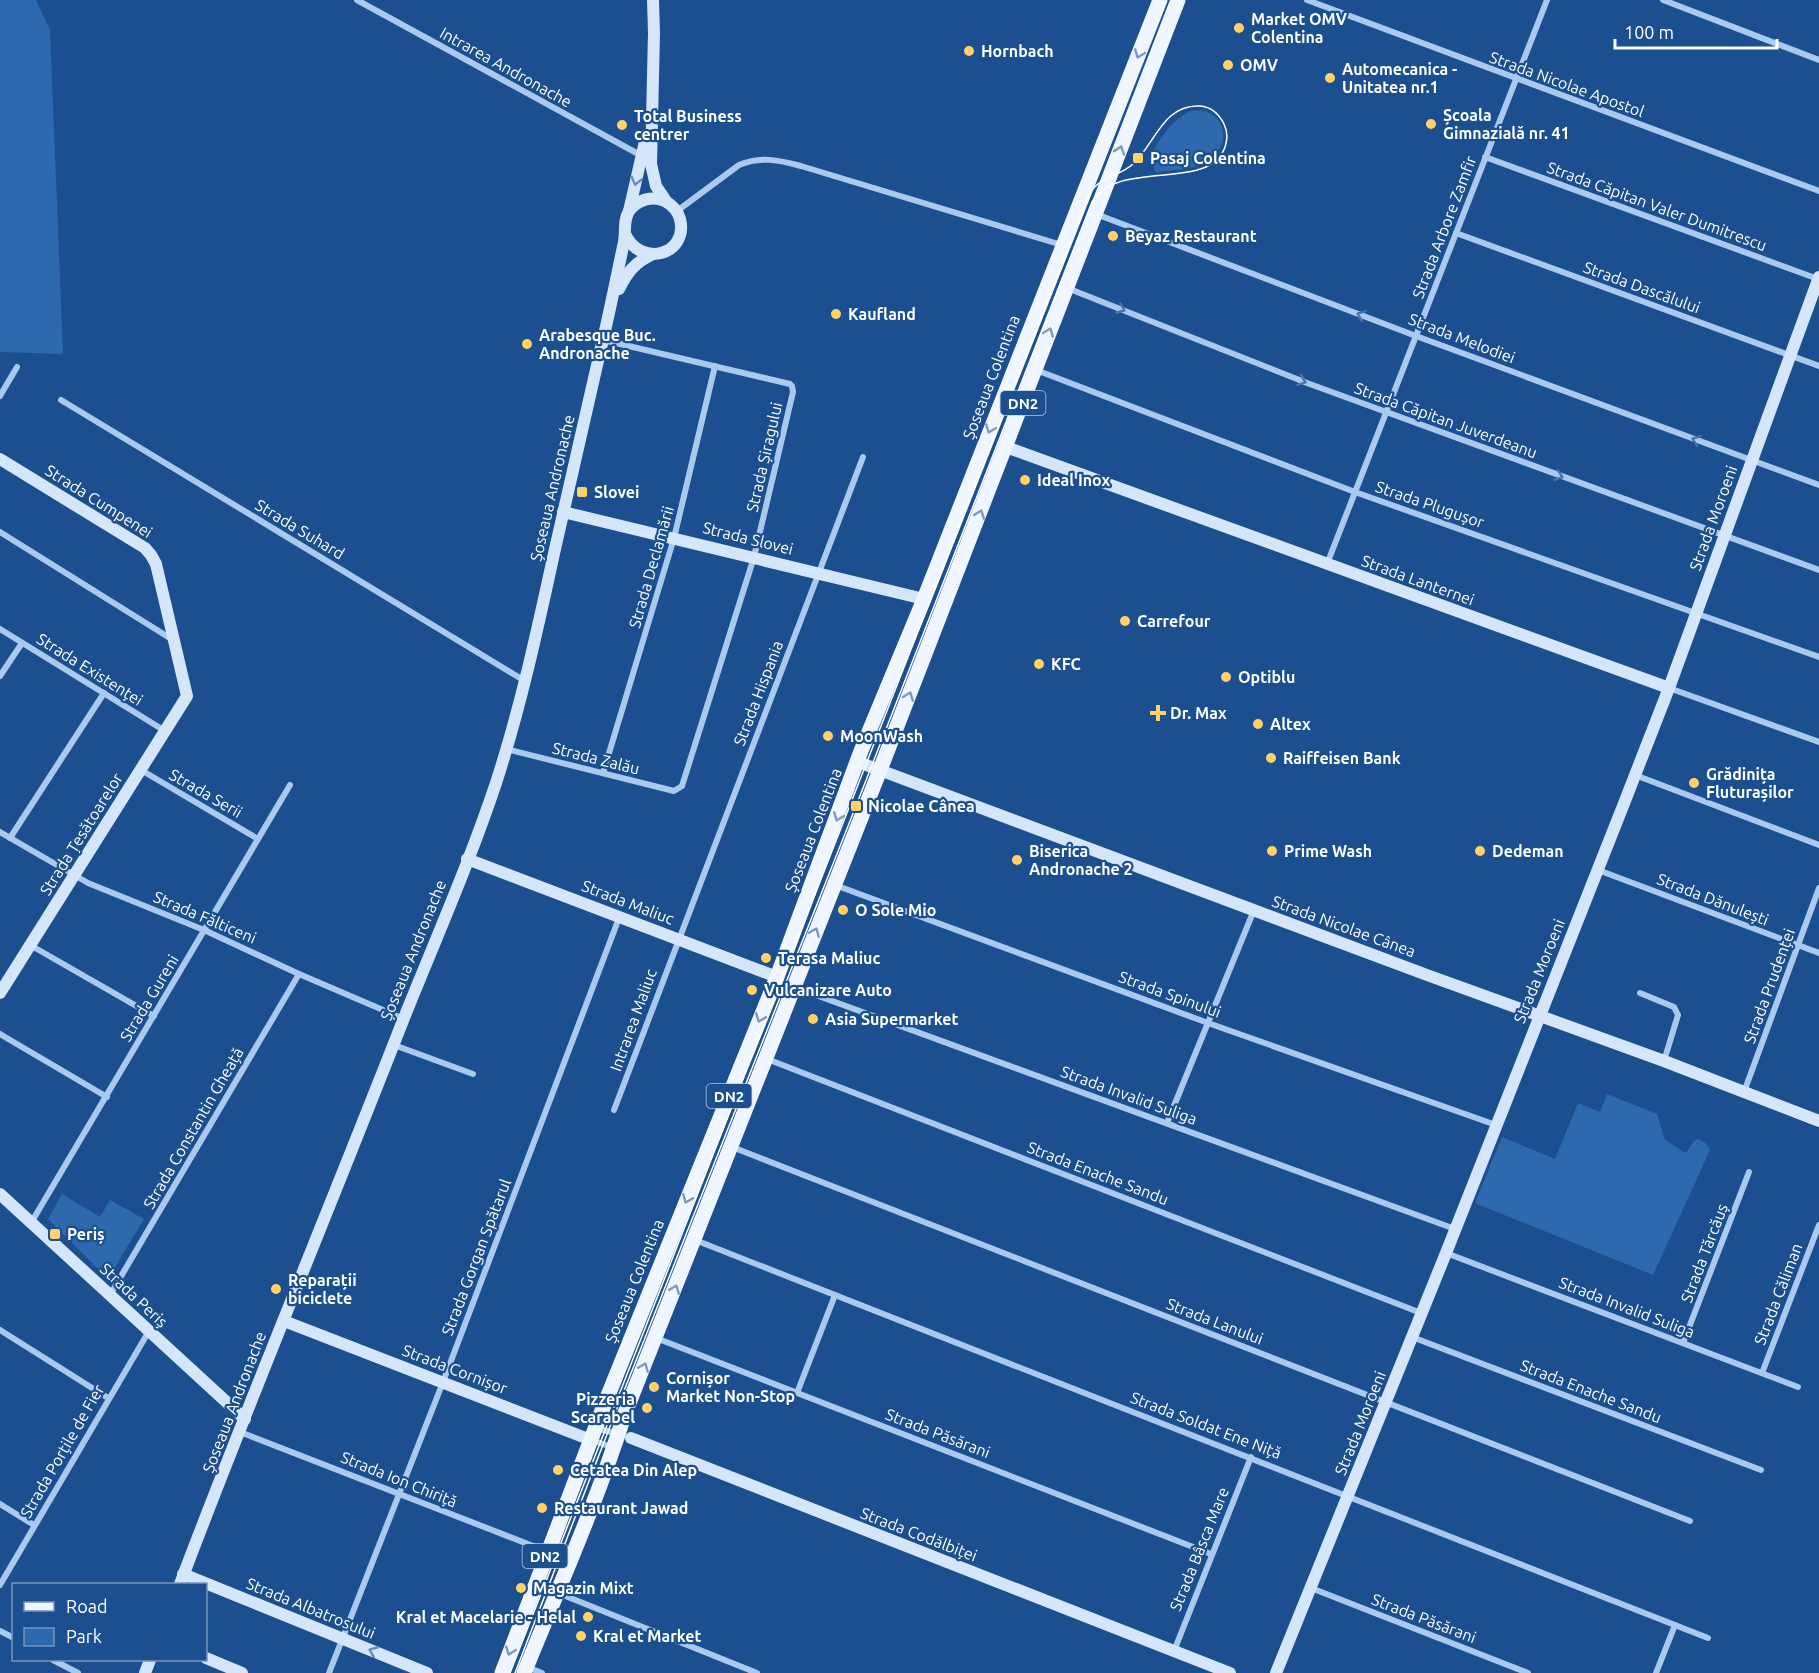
<svg xmlns="http://www.w3.org/2000/svg" width="1819" height="1673" viewBox="0 0 1819 1673" font-family="Ubuntu,sans-serif">
<style>
.green{fill:#2e69ad}
.lines{fill:none;stroke-linecap:round;stroke-linejoin:round}
.street{stroke:#a9c9ee;stroke-width:6}
.secondary{stroke:#d6e6fa;stroke-width:12}
.primary{stroke:#f0f6ff;stroke-width:15}
.tram{stroke:#fff;stroke-width:1.5}
.oneway{stroke:#7b9ac1}
.oneway2{stroke:#668bba}
.oneway3{stroke:#4674ac}
.poi-dot{fill:#ffd166;stroke:#1b4f8f;stroke-width:2}
.labels{text-anchor:middle;dominant-baseline:central;stroke-width:4.5;stroke-linejoin:round;paint-order:stroke}
.shield{fill:#1b4f8f;stroke:#bbcadd;stroke-width:1.5}
.shield-label{font-size:15px;font-weight:bold;fill:#fff}
.poi-label{font-size:16px;font-weight:bold;fill:#fff;stroke:#1b4f8f;text-anchor:start}
.street-label{font-size:16px;fill:#fff;stroke:#1b4f8f}
</style>
<rect width="100%" height="100%" fill="#1b4f8f"/>
<!-- green -->
<g class="green">
<path d="M0,0H36L50,30L63,354L0,352Z"/>
<path d="M1193,110C1226,109 1234,145 1208,161C1194,170 1172,170 1156,172L1148,158C1161,139 1171,119 1193,110Z"/>
<path d="M1607,1094L1657,1114L1665,1140L1686,1153L1694,1141L1698,1139L1706,1143L1710,1150L1653,1275L1475,1203L1502,1137L1555,1159L1578,1103L1600,1112Z"/>
<path d="M62,1194L100,1217L110,1200L144,1219L108,1279L48,1219Z"/>
</g>
<g class="lines">
<!-- street -->
<g class="street">
<path d="M357,0L642,156"/>
<path d="M1307,0L1819,191"/>
<path d="M1663,0L1819,60"/>
<path d="M1485,157L1818,279"/>
<path d="M677,211L739,165C760,156 779,160 801,166L1062,245"/>
<path d="M1096,214L1416,336L1819,485"/>
<path d="M1456,233L1819,366"/>
<path d="M1067,288L1307,383L1819,570"/>
<path d="M1036,370L1355,492L1819,657"/>
<path d="M0,396L17,367"/>
<path d="M61,400L525,681"/>
<path d="M0,532L173,640"/>
<path d="M1327,564L1547,0"/>
<path d="M0,629L165,731"/>
<path d="M0,676L22,643"/>
<path d="M1669,688L1819,742"/>
<path d="M506,749L674,791L682,786L754,557L793,392L792,386L790,384L603,340"/>
<path d="M141,770L258,839"/>
<path d="M603,773L674,538L715,366"/>
<path d="M1635,775L1819,845"/>
<path d="M0,832L88,883L204,930L299,974L404,1019"/>
<path d="M10,838L104,693"/>
<path d="M1598,870L1819,953"/>
<path d="M835,885L1208,1023L1496,1125"/>
<path d="M30,945L154,1016"/>
<path d="M794,987L1455,1229"/>
<path d="M1640,993L1674,1007L1678,1015L1664,1061"/>
<path d="M0,1034L107,1097"/>
<path d="M394,1045L473,1074"/>
<path d="M767,1059L1421,1313"/>
<path d="M1744,1092L1819,888"/>
<path d="M614,1110L863,457"/>
<path d="M1167,1123L1254,910"/>
<path d="M732,1147L1690,1521"/>
<path d="M31,1223L290,785"/>
<path d="M695,1240L1708,1638"/>
<path d="M1446,1253L1798,1387"/>
<path d="M110,1295L299,974"/>
<path d="M0,1330L108,1398"/>
<path d="M1412,1337L1761,1470"/>
<path d="M656,1338L1211,1554"/>
<path d="M1683,1343L1749,1172"/>
<path d="M1762,1373L1819,1225"/>
<path d="M797,1393L835,1295"/>
<path d="M596,1428L618,1434"/>
<path d="M240,1432L546,1551"/>
<path d="M592,1440L614,1448"/>
<path d="M0,1504L34,1525"/>
<path d="M0,1585L149,1331"/>
<path d="M1311,1588L1528,1673"/>
<path d="M558,1593L757,1673"/>
<path d="M0,1631L14,1638"/>
<path d="M1174,1651L1251,1457"/>
<path d="M53,1660L78,1673"/>
<path d="M527,1667L542,1673"/>
<path d="M329,1673L443,1382L619,918"/>
<path d="M1656,1673L1675,1625"/>
</g>
<!-- secondary -->
<g class="secondary">
<path d="M653,0L654,33L651,164L656,186L666,201"/>
<path d="M629,211L646,137"/>
<path d="M619,289C627,273 634,263 651,255"/>
<path d="M1006,447L1669,688"/>
<path d="M0,459L145,548L151,555L156,564L187,696L0,993"/>
<path d="M563,512L924,599"/>
<path d="M858,762L1427,975L1664,1061L1819,1121"/>
<path d="M467,859L777,977"/>
<path d="M0,1194L245,1419"/>
<path d="M284,1321L591,1440"/>
<path d="M631,1438L1230,1673"/>
<path d="M183,1574L427,1673"/>
<path d="M180,1584C251,1396 329,1210 402,1023C434,943 469,864 496,783C521,706 538,627 555,549C570,483 585,418 600,352C609,316 616,279 624,242C626,231 623,221 629,211C637,200 652,195 665,201C672,205 678,211 680,219C689,254 641,269 625,234"/>
<path d="M206,1658L242,1673"/>
<path d="M145,1673L150,1660"/>
<path d="M1276,1673L1446,1253L1623,806L1669,688L1819,277"/>
</g>
<!-- primary -->
<g class="primary">
<path d="M502,1673L603,1408L777,977L861,751L924,599L1160,0"/>
<path d="M524,1673C559,1587 597,1502 625,1413L880,770L1178,0"/>
</g>
<!-- tram -->
<path class="tram" d="M510,1673L1089,195C1099,176 1119,177 1133,164C1155,144 1163,104 1200,106C1211,107 1219,114 1224,124C1229,134 1227,146 1221,155C1198,189 1118,160 1092,202L856,806L616,1411L515,1673"/>
</g>
<!-- one-way arrows -->
<defs><path id="oneway-chevron" d="M-2-3.5L2.5 0L-2 3.5" fill="none" stroke-width="1.6" stroke-linecap="round" stroke-linejoin="round" transform="scale(1.5)"/></defs>
<g class="oneway">
<use href="#oneway-chevron" transform="translate(1139 54) rotate(111)"/>
<use href="#oneway-chevron" transform="translate(1120 150) rotate(-71)"/>
<use href="#oneway-chevron" transform="translate(1049 332) rotate(-69)"/>
<use href="#oneway-chevron" transform="translate(990 429) rotate(111)"/>
<use href="#oneway-chevron" transform="translate(980 514) rotate(-69)"/>
<use href="#oneway-chevron" transform="translate(909 696) rotate(-69)"/>
<use href="#oneway-chevron" transform="translate(838 817) rotate(111)"/>
<use href="#oneway-chevron" transform="translate(815 932) rotate(-68)"/>
<use href="#oneway-chevron" transform="translate(760 1018) rotate(112)"/>
<use href="#oneway-chevron" transform="translate(687 1199) rotate(112)"/>
<use href="#oneway-chevron" transform="translate(675 1289) rotate(-69)"/>
<use href="#oneway-chevron" transform="translate(644 1367) rotate(-68)"/>
<use href="#oneway-chevron" transform="translate(510 1651) rotate(110)"/>
</g>
<g class="oneway2">
<use href="#oneway-chevron" transform="translate(636 181) rotate(104)"/>
<use href="#oneway-chevron" transform="translate(373 1651) rotate(-158)"/>
</g>
<g class="oneway3">
<use href="#oneway-chevron" transform="translate(1121 309) rotate(22)"/>
<use href="#oneway-chevron" transform="translate(1361 315) rotate(-159)"/>
<use href="#oneway-chevron" transform="translate(1302 381) rotate(21)"/>
<use href="#oneway-chevron" transform="translate(1696 440) rotate(-160)"/>
<use href="#oneway-chevron" transform="translate(1559 476) rotate(20)"/>
</g>
<!-- markers -->
<g class="poi-dot">
<circle cx="1239" cy="28" r="6"/>
<circle cx="969" cy="51" r="6"/>
<circle cx="1228" cy="65" r="6"/>
<circle cx="1330" cy="78" r="6"/>
<circle cx="1431" cy="124" r="6"/>
<circle cx="622" cy="125" r="6"/>
<rect x="1132" y="152" width="12" height="12" rx="3"/>
<circle cx="1113" cy="236" r="6"/>
<circle cx="836" cy="314" r="6"/>
<circle cx="527" cy="344" r="6"/>
<circle cx="1025" cy="480" r="6"/>
<rect x="576" y="486" width="12" height="12" rx="3"/>
<circle cx="1125" cy="621" r="6"/>
<circle cx="1039" cy="664" r="6"/>
<circle cx="1226" cy="677" r="6"/>
<path d="M1155 704h6v6h6v6h-6v6h-6v-6h-6v-6h6z"/>
<circle cx="1258" cy="724" r="6"/>
<circle cx="828" cy="736" r="6"/>
<circle cx="1271" cy="758" r="6"/>
<circle cx="1694" cy="783" r="6"/>
<rect x="850" y="800" width="12" height="12" rx="3"/>
<circle cx="1272" cy="851" r="6"/>
<circle cx="1480" cy="851" r="6"/>
<circle cx="1017" cy="860" r="6"/>
<circle cx="843" cy="910" r="6"/>
<circle cx="766" cy="958" r="6"/>
<circle cx="752" cy="990" r="6"/>
<circle cx="813" cy="1019" r="6"/>
<rect x="49" y="1228" width="12" height="12" rx="3"/>
<circle cx="276" cy="1289" r="6"/>
<circle cx="654" cy="1387" r="6"/>
<circle cx="647" cy="1408" r="6"/>
<circle cx="558" cy="1470" r="6"/>
<circle cx="542" cy="1508" r="6"/>
<circle cx="521" cy="1588" r="6"/>
<circle cx="588" cy="1617" r="6"/>
<circle cx="581" cy="1636" r="6"/>
</g>
<g class="labels">
<!-- shield labels -->
<g class="shield">
<rect x="1000.5" y="391" width="45" height="24" rx="4.5"/>
<rect x="706.5" y="1084" width="45" height="24" rx="4.5"/>
<rect x="522.5" y="1544" width="45" height="24" rx="4.5"/>
</g>
<g class="shield-label">
<text x="1023" y="403">DN2</text>
<text x="729" y="1096">DN2</text>
<text x="545" y="1556">DN2</text>
</g>
<!-- poi labels -->
<g class="poi-label">
<text x="1251" y="19">Market OMV<tspan x="1251" dy="18">Colentina</tspan></text>
<text x="981" y="51">Hornbach</text>
<text x="1240" y="65">OMV</text>
<text x="1342" y="69">Automecanica -<tspan x="1342" dy="18">Unitatea nr.1</tspan></text>
<text x="1443" y="115">Școala<tspan x="1443" dy="18">Gimnazială nr. 41</tspan></text>
<text x="634" y="116">Total Business<tspan x="634" dy="18">centrer</tspan></text>
<text x="1150" y="158">Pasaj Colentina</text>
<text x="1125" y="236">Beyaz Restaurant</text>
<text x="848" y="314">Kaufland</text>
<text x="539" y="335">Arabesque Buc.<tspan x="539" dy="18">Andronache</tspan></text>
<text x="1037" y="480">Ideal Inox</text>
<text x="594" y="492">Slovei</text>
<text x="1137" y="621">Carrefour</text>
<text x="1051" y="664">KFC</text>
<text x="1238" y="677">Optiblu</text>
<text x="1170" y="713">Dr. Max</text>
<text x="1270" y="724">Altex</text>
<text x="840" y="736">MoonWash</text>
<text x="1283" y="758">Raiffeisen Bank</text>
<text x="1706" y="774">Grădinița<tspan x="1706" dy="18">Fluturașilor</tspan></text>
<text x="868" y="806">Nicolae Cânea</text>
<text x="1029" y="851">Biserica<tspan x="1029" dy="18">Andronache 2</tspan></text>
<text x="1284" y="851">Prime Wash</text>
<text x="1492" y="851">Dedeman</text>
<text x="855" y="910">O Sole Mio</text>
<text x="778" y="958">Terasa Maliuc</text>
<text x="764" y="990">Vulcanizare Auto</text>
<text x="825" y="1019">Asia Supermarket</text>
<text x="67" y="1234">Periș</text>
<text x="288" y="1280">Reparații<tspan x="288" dy="18">biciclete</tspan></text>
<text x="666" y="1378">Cornișor<tspan x="666" dy="18">Market Non-Stop</tspan></text>
<text x="635" y="1399" text-anchor="end">Pizzeria<tspan x="635" dy="18">Scarabel</tspan></text>
<text x="570" y="1470">Cetatea Din Alep</text>
<text x="554" y="1508">Restaurant Jawad</text>
<text x="533" y="1588">Magazin Mixt</text>
<text x="576" y="1617" text-anchor="end">Kral et Macelarie - Helal</text>
<text x="593" y="1636">Kral et Market</text>
</g>
<!-- street labels -->
<g class="street-label">
<text transform="translate(506 67) rotate(29)">Intrarea Andronache</text>
<text transform="translate(1567 84) rotate(20)">Strada Nicolae Apostol</text>
<text transform="translate(1657 206) rotate(20)">Strada Căpitan Valer Dumitrescu</text>
<text transform="translate(1444 227) rotate(-69)">Strada Arbore Zamfir</text>
<text transform="translate(1642 287) rotate(20)">Strada Dascălului</text>
<text transform="translate(1462 338) rotate(21)">Strada Melodiei</text>
<text transform="translate(991 377) rotate(-69)">Șoseaua Colentina</text>
<text transform="translate(1446 420) rotate(20)">Strada Căpitan Juverdeanu</text>
<text transform="translate(764 457) rotate(-77)">Strada Șiragului</text>
<text transform="translate(552 488) rotate(-77)">Șoseaua Andronache</text>
<text transform="translate(99 501) rotate(32)">Strada Cumpenei</text>
<text transform="translate(1430 504) rotate(19)">Strada Plugușor</text>
<text transform="translate(1713 518) rotate(-70)">Strada Moroeni</text>
<text transform="translate(300 529) rotate(31)">Strada Suhard</text>
<text transform="translate(748 538) rotate(14)">Strada Slovei</text>
<text transform="translate(651 567) rotate(-74)">Strada Declamării</text>
<text transform="translate(1418 580) rotate(20)">Strada Lanternei</text>
<text transform="translate(90 669) rotate(32)">Strada Existenței</text>
<text transform="translate(758 693) rotate(-69)">Strada Hispania</text>
<text transform="translate(596 758) rotate(14)">Strada Zalău</text>
<text transform="translate(206 793) rotate(30)">Strada Serii</text>
<text transform="translate(813 830) rotate(-69)">Șoseaua Colentina</text>
<text transform="translate(81 834) rotate(-58)">Strada Țesătoarelor</text>
<text transform="translate(1713 899) rotate(21)">Strada Dănulești</text>
<text transform="translate(628 902) rotate(21)">Strada Maliuc</text>
<text transform="translate(205 917) rotate(23)">Strada Fălticeni</text>
<text transform="translate(1344 926) rotate(20)">Strada Nicolae Cânea</text>
<text transform="translate(413 950) rotate(-68)">Șoseaua Andronache</text>
<text transform="translate(1539 971) rotate(-68)">Strada Moroeni</text>
<text transform="translate(1769 986) rotate(-70)">Strada Prudenței</text>
<text transform="translate(1170 994) rotate(20)">Strada Spinului</text>
<text transform="translate(149 998) rotate(-59)">Strada Gureni</text>
<text transform="translate(633 1020) rotate(-70)">Intrarea Maliuc</text>
<text transform="translate(1129 1095) rotate(20)">Strada Invalid Suliga</text>
<text transform="translate(193 1128) rotate(-60)">Strada Constantin Gheață</text>
<text transform="translate(1098 1173) rotate(21)">Strada Enache Sandu</text>
<text transform="translate(1704 1253) rotate(-69)">Strada Tărcăuș</text>
<text transform="translate(476 1257) rotate(-69)">Strada Gorgan Spătarul</text>
<text transform="translate(634 1281) rotate(-68)">Șoseaua Colentina</text>
<text transform="translate(1778 1294) rotate(-69)">Strada Căliman</text>
<text transform="translate(134 1295) rotate(43)">Strada Periș</text>
<text transform="translate(1627 1307) rotate(21)">Strada Invalid Suliga</text>
<text transform="translate(1215 1321) rotate(21)">Strada Lanului</text>
<text transform="translate(455 1369) rotate(21)">Strada Cornișor</text>
<text transform="translate(1591 1391) rotate(21)">Strada Enache Sandu</text>
<text transform="translate(234 1402) rotate(-69)">Șoseaua Andronache</text>
<text transform="translate(1360 1423) rotate(-68)">Strada Moroeni</text>
<text transform="translate(1206 1425) rotate(21)">Strada Soldat Ene Niță</text>
<text transform="translate(938 1433) rotate(21)">Strada Păsărani</text>
<text transform="translate(62 1451) rotate(-60)">Strada Porțile de Fier</text>
<text transform="translate(399 1479) rotate(22)">Strada Ion Chiriță</text>
<text transform="translate(919 1534) rotate(21)">Strada Codălbiței</text>
<text transform="translate(1199 1549) rotate(-68)">Strada Bâsca Mare</text>
<text transform="translate(311 1608) rotate(22)">Strada Albatrosului</text>
<text transform="translate(1424 1618) rotate(21)">Strada Păsărani</text>
</g>
</g>
<!-- legend -->
<rect x="12" y="1583" width="195" height="78" fill="#1b4f8f" stroke="#7695bc" stroke-width="1.5"/>
<rect x="24" y="1602" width="30" height="9" fill="#f0f6ff" stroke="#7695bc" stroke-width="1.5"/>
<text x="66" y="1613" font-size="18" fill="#ffffff">Road</text>
<rect x="24" y="1628" width="30" height="18" fill="#2e69ad" stroke="#7695bc" stroke-width="1.5"/>
<text x="66" y="1643" font-size="18" fill="#ffffff">Park</text>
<!-- scale -->
<path d="M1615 39v9h162v-9" fill="none" stroke="#ffffff" stroke-width="3"/>
<text x="1624" y="39" font-size="18" fill="#ffffff" stroke="#1b4f8f" stroke-width="4.5" paint-order="stroke">100 m</text>
</svg>
